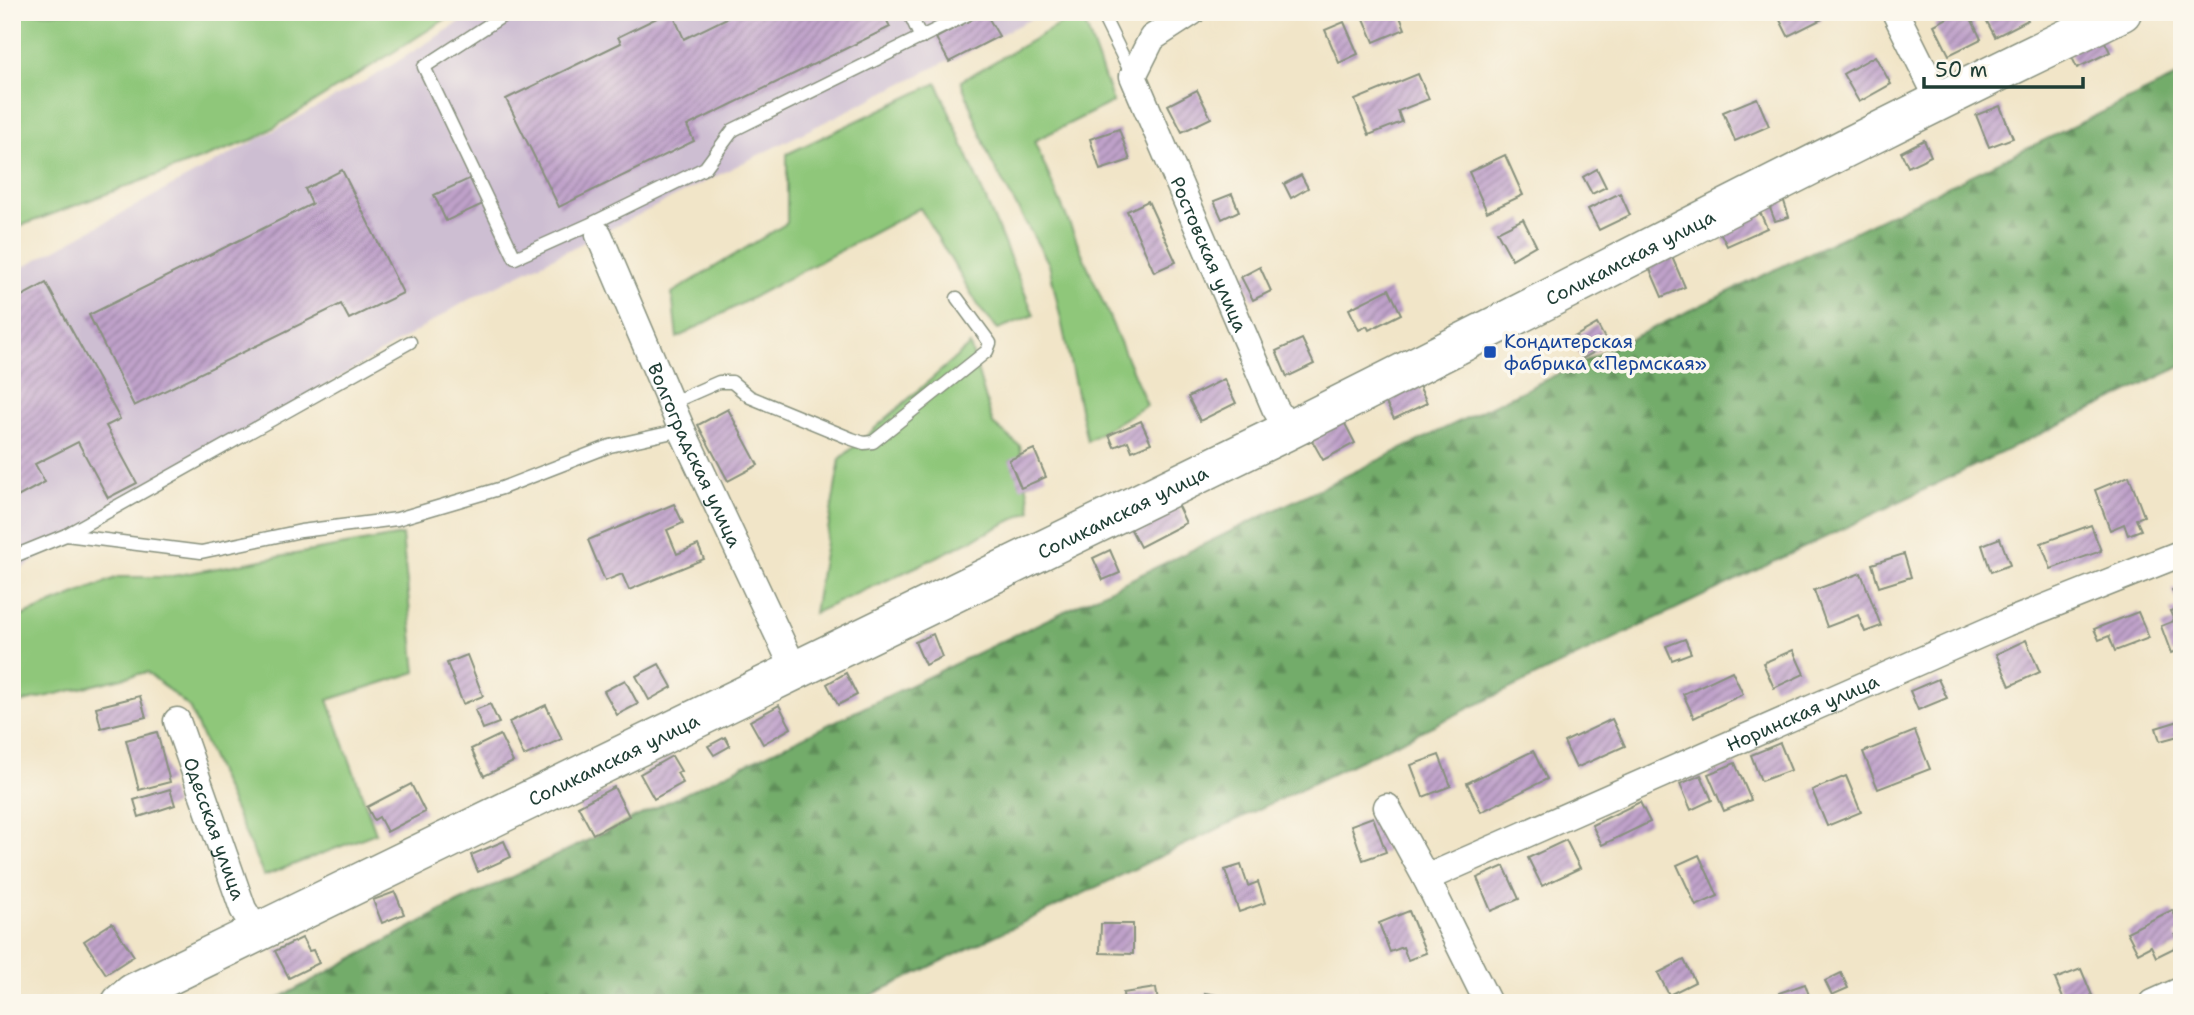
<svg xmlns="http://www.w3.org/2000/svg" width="2194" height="1015" viewBox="0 0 2194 1015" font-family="'Shantell Sans',sans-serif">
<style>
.industrial{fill:#cdbed2}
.green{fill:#8fc77a;stroke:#578257;stroke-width:2}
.forest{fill:url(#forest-firs);stroke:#49744f;stroke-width:2}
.building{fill:url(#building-hatch)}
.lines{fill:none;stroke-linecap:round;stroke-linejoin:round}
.service-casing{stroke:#88917e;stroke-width:15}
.minor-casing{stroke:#88917e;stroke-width:29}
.primary-casing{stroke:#88917e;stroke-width:41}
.service{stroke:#fff;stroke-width:12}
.minor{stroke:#fff;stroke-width:26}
.primary{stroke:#fff;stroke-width:38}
.transit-dot{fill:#1a4fb4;stroke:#fbf7ec;stroke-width:2.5}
.labels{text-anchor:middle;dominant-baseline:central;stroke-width:7;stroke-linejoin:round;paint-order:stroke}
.street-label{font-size:19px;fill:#1f3d34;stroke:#fbf7ec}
.transit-label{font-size:19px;fill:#164399;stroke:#fbf7ec;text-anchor:start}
</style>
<defs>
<pattern id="forest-firs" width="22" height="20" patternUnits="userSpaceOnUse" patternTransform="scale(1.75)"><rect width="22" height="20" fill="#73ac6a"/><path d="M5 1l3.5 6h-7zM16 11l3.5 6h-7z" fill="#5e8d58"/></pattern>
<pattern id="building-hatch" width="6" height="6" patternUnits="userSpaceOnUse" patternTransform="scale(1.75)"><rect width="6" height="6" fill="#c0a2ca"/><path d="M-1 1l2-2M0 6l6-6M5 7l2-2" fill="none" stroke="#9b85a5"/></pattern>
</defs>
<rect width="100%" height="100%" fill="#fbf7ec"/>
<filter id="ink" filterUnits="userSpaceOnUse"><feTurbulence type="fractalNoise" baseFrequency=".0143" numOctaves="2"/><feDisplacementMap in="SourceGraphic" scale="14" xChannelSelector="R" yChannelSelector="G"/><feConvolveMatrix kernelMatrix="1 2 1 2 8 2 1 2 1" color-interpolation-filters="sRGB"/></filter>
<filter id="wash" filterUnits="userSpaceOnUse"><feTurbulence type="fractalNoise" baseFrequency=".00686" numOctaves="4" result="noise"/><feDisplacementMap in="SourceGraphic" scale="28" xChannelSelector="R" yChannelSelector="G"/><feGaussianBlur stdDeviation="1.57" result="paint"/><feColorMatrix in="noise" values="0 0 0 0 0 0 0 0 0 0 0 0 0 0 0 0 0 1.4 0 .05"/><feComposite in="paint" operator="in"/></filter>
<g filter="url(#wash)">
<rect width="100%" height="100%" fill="#f1e5c8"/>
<!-- industrial -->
<path class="industrial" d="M476,12H1045L468,300L14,573L12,569V273L376,75Z"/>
<!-- green -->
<g class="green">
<path d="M457,12L257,138L12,229V13Z"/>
<path d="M1081,12L1113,102L1034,141L1147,405L1087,441L1049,264L991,161L961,81Z"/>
<path d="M937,83L1034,315L998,329L981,310L920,208L677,338L672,293L787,223V154Z"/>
<path d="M970,345L993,424L1020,446L1031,511L918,566L814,613L840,459Z"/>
<path d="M402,535L416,672L328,700L376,833L264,876L189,707L147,672L19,703L12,662V620L118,577H167Z"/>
</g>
<!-- forest -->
<path class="forest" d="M2182,74V366L855,1003H270L449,907Z"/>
<g id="blocks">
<!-- building -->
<g class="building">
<path d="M669,12H672L684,39L739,12H883L890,27L687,126L694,141L559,207L506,99L621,43L618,37Z"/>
<path d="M985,12L999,36L949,62L936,38Z"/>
<path d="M1366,12H1398L1405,29L1374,42L1362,14Z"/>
<path d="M1776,12H1819L1822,19L1788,36Z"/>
<path d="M1959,12H1968L1981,39L1949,55L1934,25Z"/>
<path d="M1982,12H2024L2028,20L1995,37Z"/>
<path d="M1344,22L1358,54L1339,63L1325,30Z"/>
<path d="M2101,34L2110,52L2077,68L2069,51Z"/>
<path d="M1875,56L1891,84L1859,102L1843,74Z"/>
<path d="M1418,74L1429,99L1398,111L1402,122L1369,135L1355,100Z"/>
<path d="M1197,90L1211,118L1182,132L1168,105Z"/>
<path d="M1757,98L1769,126L1735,141L1723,112Z"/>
<path d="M2000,106L2013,138L1989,147L1976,115Z"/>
<path d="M1119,129L1130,160L1100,170L1090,139Z"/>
<path d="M1924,140L1931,156L1908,167L1901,152Z"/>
<path d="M1505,155L1523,195L1487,212L1469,172Z"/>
<path d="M1597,169L1606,187L1592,194L1583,177Z"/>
<path d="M342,170L403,293L349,319L341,304L134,406L89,315L312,204L305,189Z"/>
<path d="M1301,175L1308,188L1291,198L1284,184Z"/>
<path d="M471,178L483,204L446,221L434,195Z"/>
<path d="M1620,193L1630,215L1599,230L1588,209Z"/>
<path d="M1232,194L1239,211L1222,219L1214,201Z"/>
<path d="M1782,195L1789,217L1775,221L1767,200Z"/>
<path d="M1148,201L1176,262L1154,272L1127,211Z"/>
<path d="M1756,203L1767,228L1727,246L1715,222Z"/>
<path d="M1523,219L1536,245L1512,259L1497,232Z"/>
<path d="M1672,257L1685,287L1662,297L1649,267Z"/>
<path d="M1260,267L1271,291L1253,300L1241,277Z"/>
<path d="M46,283L120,419L106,426L137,483L108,498L78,442L35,464L45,482L12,500V301Z"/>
<path d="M1389,289L1401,314L1369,330L1367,326L1359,330L1349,309Z"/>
<path d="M1597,324L1608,344L1582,359L1571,339Z"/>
<path d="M1302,339L1314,364L1287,377L1276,351Z"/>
<path d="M1224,379L1236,403L1200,421L1188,397Z"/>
<path d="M1417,381L1427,403L1394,419L1383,397Z"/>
<path d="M728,409L758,465L728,481L698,425Z"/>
<path d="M1343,420L1355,443L1323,460L1310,437Z"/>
<path d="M1141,421L1151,443L1132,451L1128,441L1114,447L1109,435Z"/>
<path d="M1034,449L1046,477L1021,488L1009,460Z"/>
<path d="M2129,476L2144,516L2136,519L2141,530L2128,535L2124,524L2110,530L2095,490Z"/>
<path d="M1176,502L1186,523L1140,547L1129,526Z"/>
<path d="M674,504L683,523L667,530L677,554L698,545L704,559L629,590L622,574L605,581L588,540Z"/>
<path d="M2091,525L2101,551L2051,569L2041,543Z"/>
<path d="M2000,538L2010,565L1991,572L1982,545Z"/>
<path d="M1110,550L1120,573L1103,580L1093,558Z"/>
<path d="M1904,554L1911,577L1879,587L1872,564Z"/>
<path d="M1861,573L1881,626L1865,632L1858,615L1827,627L1814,590Z"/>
<path d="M2182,585V600L2178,602L2172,590Z"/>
<path d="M2177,609L2180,615L2182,614V649L2171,653L2161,626L2174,621L2170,611Z"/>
<path d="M2138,612L2149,638L2115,651L2109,636L2099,640L2094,629Z"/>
<path d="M933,634L942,657L925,665L915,642Z"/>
<path d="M1685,639L1691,653L1672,660L1666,646Z"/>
<path d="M2026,640L2040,672L2010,686L1996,654Z"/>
<path d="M1793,650L1804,674L1774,688L1763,663Z"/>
<path d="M467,655L483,696L463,704L447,663Z"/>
<path d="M659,664L672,687L649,700L636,676Z"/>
<path d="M1732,671L1743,694L1694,718L1683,694Z"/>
<path d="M846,673L857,695L838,705L827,684Z"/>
<path d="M1938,679L1947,698L1918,710L1910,691Z"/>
<path d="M625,680L638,704L617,715L604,691Z"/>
<path d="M140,696L146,717L101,728L96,707Z"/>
<path d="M490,704L499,723L483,729L475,710Z"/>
<path d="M546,705L562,739L524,756L509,722Z"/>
<path d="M779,705L791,728L763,744L750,721Z"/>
<path d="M1612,719L1625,746L1576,768L1564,742Z"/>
<path d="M2179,721L2182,735L2160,741L2156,728Z"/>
<path d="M1915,731L1930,769L1878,789L1863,752Z"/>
<path d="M157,732L170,782L139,790L126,740Z"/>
<path d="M500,735L513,762L484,776L471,749Z"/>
<path d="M725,737L730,746L714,755L708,746Z"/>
<path d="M1780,743L1791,770L1761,781L1751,755Z"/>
<path d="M1533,751L1547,779L1481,812L1467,783Z"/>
<path d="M1439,755L1451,786L1423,797L1411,765Z"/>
<path d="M672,756L681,771L677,773L683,783L654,799L640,774Z"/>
<path d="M1735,763L1751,800L1724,811L1708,774Z"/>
<path d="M1701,775L1712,800L1691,810L1680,784Z"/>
<path d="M1846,776L1861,812L1827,826L1812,790Z"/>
<path d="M411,784L425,812L387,832L379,817L374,820L367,807Z"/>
<path d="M614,787L629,816L593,834L578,806Z"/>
<path d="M170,789L175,805L139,817L134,800Z"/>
<path d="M1640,802L1650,822L1602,845L1592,825Z"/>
<path d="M1373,817L1386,852L1363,860L1351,825Z"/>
<path d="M1566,840L1580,868L1542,886L1528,858Z"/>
<path d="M504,841L511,857L478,872L471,855Z"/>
<path d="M1699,855L1718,896L1696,906L1677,865Z"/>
<path d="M1241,865L1248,886L1258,882L1265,903L1239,912L1225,870Z"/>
<path d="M1504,866L1519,899L1491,911L1477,878Z"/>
<path d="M395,892L404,914L382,923L373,900Z"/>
<path d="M2172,910L2182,929V932L2175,935L2180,945L2156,957L2151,946L2138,953L2127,932Z"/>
<path d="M1409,911L1426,953L1408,960L1403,947L1390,952L1379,923Z"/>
<path d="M112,923L134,956L106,974L84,941Z"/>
<path d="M1101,924H1133V954L1100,953Z"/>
<path d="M302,938L309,951L313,950L319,963L289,978L275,951Z"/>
<path d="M1684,960L1695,982L1669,995L1658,973Z"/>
<path d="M2081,969L2093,998L2080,1003H2065L2055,979Z"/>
<path d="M1841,973L1848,988L1832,995L1825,981Z"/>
<path d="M1805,984L1811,1001L1782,1003L1779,993Z"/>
<path d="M1156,988L1158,1003H1124L1123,993Z"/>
<path d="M1205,993L1246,1000L1245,1003H1204Z"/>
</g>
</g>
</g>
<g filter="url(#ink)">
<use href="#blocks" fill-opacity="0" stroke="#88917e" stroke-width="2"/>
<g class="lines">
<!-- service casing -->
<g class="service-casing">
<g id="service">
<path d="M909,12L921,38"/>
<path d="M1101,12L1132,75"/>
<path d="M507,13L424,67L515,258L593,223"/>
<path d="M599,235L593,223L705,168L733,130L972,12"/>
<path d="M671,403L719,382H732L750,397L852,439L864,443L873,442L987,351L990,343L957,298"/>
<path d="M66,535L201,552L301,531L397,519L502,488L610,446L682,430"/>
<path d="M12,557L66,535L410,342"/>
</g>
</g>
<!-- minor casing -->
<g class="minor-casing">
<g id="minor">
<path id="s1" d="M1192,12L1152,38L1133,76L1275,408L1289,430"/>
<path d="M1895,12L1939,100"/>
<path id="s2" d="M599,235L682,430L796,673"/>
<path id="s3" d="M177,721L243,909L257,932"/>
<path d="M1387,807L1426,878L1488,1003"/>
<path id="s4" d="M1426,878L2006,623L2182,553"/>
<path d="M2153,1003L2182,990"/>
</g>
</g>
<!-- primary casing -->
<g class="primary-casing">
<g id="primary">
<path id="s5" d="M121,1003L133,993C516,805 902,622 1285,432C1564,293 1840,147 2122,12"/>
</g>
</g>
<!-- service -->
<use href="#service" class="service"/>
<!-- minor -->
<use href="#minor" class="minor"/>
<!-- primary -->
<use href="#primary" class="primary"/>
</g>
</g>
<!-- markers -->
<rect class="transit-dot" x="1483" y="345" width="14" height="14" rx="3.5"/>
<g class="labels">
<!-- street labels -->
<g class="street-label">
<text stroke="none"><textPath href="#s1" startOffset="284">Ростовская улица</textPath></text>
<text stroke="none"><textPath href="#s5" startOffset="1684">Соликамская улица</textPath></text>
<text stroke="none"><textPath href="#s2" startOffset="240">Волгоградская улица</textPath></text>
<text stroke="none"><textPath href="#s5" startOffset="1116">Соликамская улица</textPath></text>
<text stroke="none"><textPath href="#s4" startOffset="411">Норинская улица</textPath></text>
<text stroke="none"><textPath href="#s5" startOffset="550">Соликамская улица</textPath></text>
<text stroke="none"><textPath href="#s3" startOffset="114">Одесская улица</textPath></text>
</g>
<!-- transit labels -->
<g class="transit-label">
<text x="1504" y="341">Кондитерская<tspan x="1504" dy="22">фабрика «Пермская»</tspan></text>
</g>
</g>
<!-- margin -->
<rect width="2194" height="1015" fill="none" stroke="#fbf7ec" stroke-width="42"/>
<!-- scale -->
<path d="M1924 77v10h159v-10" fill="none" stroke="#1f3d34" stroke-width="3.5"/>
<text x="1935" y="77" font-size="21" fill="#1f3d34" stroke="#fbf7ec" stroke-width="5" paint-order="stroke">50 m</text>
</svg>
